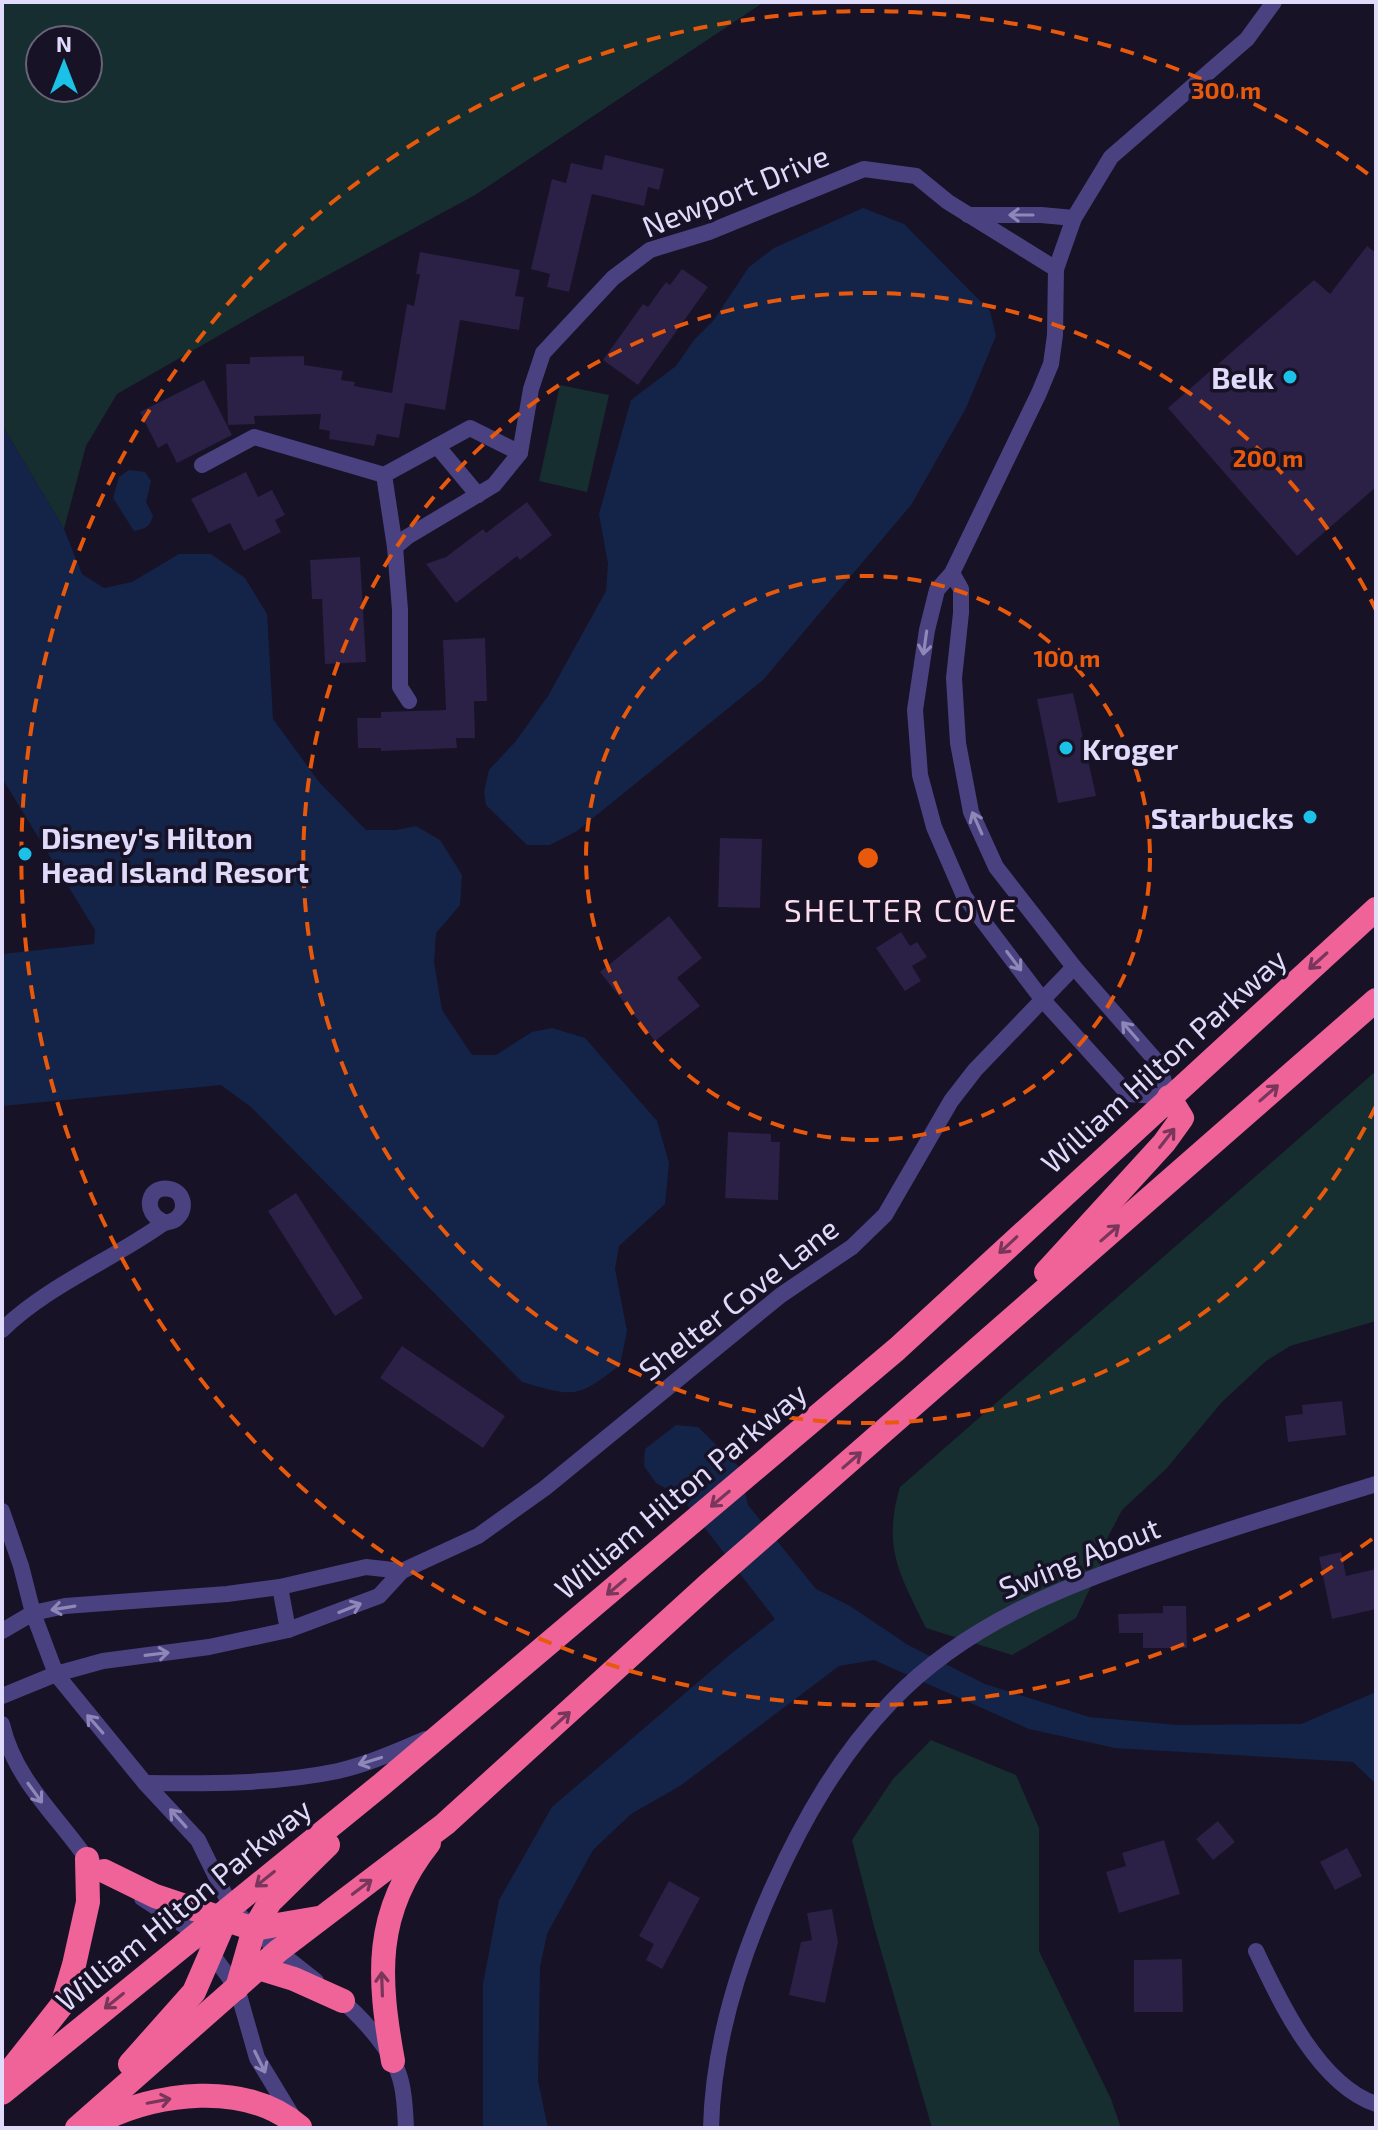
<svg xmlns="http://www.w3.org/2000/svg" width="1378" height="2130" viewBox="0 0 1378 2130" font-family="'Exo 2',sans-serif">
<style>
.green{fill:#162e2f;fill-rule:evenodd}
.water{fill:#142448}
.building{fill:#2b2045}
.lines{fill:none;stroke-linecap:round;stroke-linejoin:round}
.street{stroke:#4a4280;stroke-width:16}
.highway{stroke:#ef6399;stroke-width:24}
.oneway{stroke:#8e87b7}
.oneway2{stroke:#78365a}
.ring{fill:none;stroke:#e8590c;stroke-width:4;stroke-dasharray:14 10}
.poi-dot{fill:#1bc1e7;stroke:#171226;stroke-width:3}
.labels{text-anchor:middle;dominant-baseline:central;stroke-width:7;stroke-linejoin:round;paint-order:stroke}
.street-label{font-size:30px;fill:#e1dbfb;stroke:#171226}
.poi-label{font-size:30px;font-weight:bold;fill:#e1dbfb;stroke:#171226;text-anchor:end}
.neighbourhood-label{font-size:32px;letter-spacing:2px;fill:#fbddee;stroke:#171226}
.centre{fill:#e8590c;stroke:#171226;stroke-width:4}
.ring-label{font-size:24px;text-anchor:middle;font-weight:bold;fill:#e8590c;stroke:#171226;stroke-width:7;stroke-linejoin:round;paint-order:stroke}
</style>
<rect width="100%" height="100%" fill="#171226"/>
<!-- green -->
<g class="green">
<path d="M2,2H764L475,195L258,313L117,394L86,446L64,529L2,425ZM40,40H88V88H40Z"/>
<path d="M560,385L609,395L587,492L539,481Z"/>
<path d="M1376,1071V1321L1290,1346L1266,1361L1221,1403L1166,1469L1122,1510L1108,1537L1100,1567L1076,1618L1012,1655L926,1628C900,1574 882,1549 900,1487Z"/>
<path d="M931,1740L1016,1775L1039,1828V1951L1111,2099L1121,2128H932L875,1930L852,1840L893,1779Z"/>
</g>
<!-- water -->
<g class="water">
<path d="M863,208L904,224L990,311L996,336L966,408L911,505L763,680L577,831L550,845H527L486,805L484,792L489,770L516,741L548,696L606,591L608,564L599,514L631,400L676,366L694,340L713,321L749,267L774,248Z"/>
<path d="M2,425L64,529L82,574L104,588L132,582L179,554H211L245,578L267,614L273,719L319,782L366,830H396L416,826L440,840L462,875L460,905L436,933L434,962L442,1010L472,1055H496L532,1032L552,1028L585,1038L657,1121L669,1163L665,1204L619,1246L615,1269L627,1331L620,1365C577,1399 574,1397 522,1382L251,1107L221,1085L2,1106V954L94,944L95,930L2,778Z"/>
<path d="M129,470L145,472L151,481L146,502L153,516C150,527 145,529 134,531L113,498L119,477Z"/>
<path d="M676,1425L698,1427L739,1467L748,1505L816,1589L850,1606L908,1645L985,1684L1089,1717L1178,1725L1301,1724L1376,1692V1784L1353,1762L1115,1748L1029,1729L874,1660L839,1666L680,1786L631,1814L593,1850L547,1934L540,1967L538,2081L548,2128H483V1984L499,1900L552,1807L732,1653L775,1619L681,1497L656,1483L644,1466L645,1449Z"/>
</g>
<!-- building -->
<g class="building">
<path d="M605,155L664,169L659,190L648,187L644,206L592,194L569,292L547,287L550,274L531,269L552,179L566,183L571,163L602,170Z"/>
<path d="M1367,246L1376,253V487L1297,556L1168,408L1314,280L1330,294Z"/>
<path d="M420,252L520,270L515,296L524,297L519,330L460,320L445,410L405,403L399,438L377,434L374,446L329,439L330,431L319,429L321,414L254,416L255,424L228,425L226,364H250V357L304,356V365L343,371L341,380L355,382L354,386L392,393L407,304L414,306L420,274H416Z"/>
<path d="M682,269L708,287L638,385L603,360L643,304L648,307L666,282L670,285Z"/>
<path d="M204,380L232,435L177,463L167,443L158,448L140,412Z"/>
<path d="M246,472L258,497L272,490L285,515L275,520L281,532L244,551L230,523L209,533L191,499Z"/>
<path d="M527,502L552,535L520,560L517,556L456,603L426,564L446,557L483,529L486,533Z"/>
<path d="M360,557L366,662L325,664L322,599H312L310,560Z"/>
<path d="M485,638L487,701H474L475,738H456L457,748L381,751V748H358L357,718H381V712L446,710L443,640Z"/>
<path d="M1073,693L1096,796L1058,803L1037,699Z"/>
<path d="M720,838L762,839L760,908L718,907Z"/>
<path d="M669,916L702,958L677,978L700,1006L655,1041L600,972Z"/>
<path d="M901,932L910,946L917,942L927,957L912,966L921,981L905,991L876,948Z"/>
<path d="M728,1132L771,1134V1142H780L778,1200L725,1198Z"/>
<path d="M296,1193L363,1298L335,1316L268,1211Z"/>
<path d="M402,1346L505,1416L483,1448L380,1378Z"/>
<path d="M1342,1401L1346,1435L1288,1442L1285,1416L1303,1414L1302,1405Z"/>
<path d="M1341,1552L1346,1576L1376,1569V1609L1332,1619L1319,1557Z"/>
<path d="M1163,1606H1186L1187,1648H1143V1633H1119L1118,1614L1163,1613Z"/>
<path d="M1218,1821L1235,1842L1213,1860L1196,1839Z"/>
<path d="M1164,1840L1180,1894L1119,1913L1106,1872L1126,1866L1122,1853Z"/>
<path d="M1347,1848L1362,1876L1335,1890L1320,1862Z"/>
<path d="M669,1881L700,1898L662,1969L646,1960L654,1944L639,1936Z"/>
<path d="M832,1909L838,1942L825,2003L789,1995L801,1942L812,1940L807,1913Z"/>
<path d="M1182,1959L1183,2012H1134V1960Z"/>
</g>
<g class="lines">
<!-- street -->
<g class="street">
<path d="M968,215H1041L1074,218"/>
<path d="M437,446L478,495"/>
<path d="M202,465L254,437L384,475L395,547"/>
<path d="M384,475L470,428L520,453"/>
<path d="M952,573L961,589V613L954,678L958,743L971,812L996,867L1074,967L1158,1063L1169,1097L1128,1094L1042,999L964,896L934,827L920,775L915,710L927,630L937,590L952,573L1039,393L1051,364L1055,335L1056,269L1074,218L1111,157L1247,39L1274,2"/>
<path d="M409,701L400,687V610L395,547L407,537L494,485L520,453L531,389L543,353L613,278L650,250L709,232L864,169L916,176L948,202L1056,269"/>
<path d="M2,1330C47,1286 110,1261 161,1225C167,1221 172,1223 177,1218C187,1209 184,1192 170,1189C148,1184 141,1213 164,1222"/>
<path d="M2,1511L21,1566L33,1613L56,1674L145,1783L198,1840L231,1907L278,1951L316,1981"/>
<path d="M280,1587L288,1630"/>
<path d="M2,1631L33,1613L65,1606L227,1594L280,1587L366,1567L402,1571"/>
<path d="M2,1696L56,1674L103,1661L209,1647L288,1630L379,1596L402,1571L478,1536L545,1488L781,1295L852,1247L885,1215L951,1101L975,1070L1074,967"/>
<path d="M2,1724C15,1780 55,1813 87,1859L94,1864"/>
<path d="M145,1783C209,1784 275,1784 338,1771C369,1764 397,1751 426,1739"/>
<path d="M142,1898L197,1934L237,1988L257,2058L294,2119"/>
<path d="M1256,1951C1280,2002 1319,2085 1376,2104"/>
<path d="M335,1995C358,2013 392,2049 400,2078C405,2094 405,2111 406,2128"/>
<path d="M711,2128C713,2043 739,1961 774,1884C804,1818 840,1755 891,1702C965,1624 1064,1586 1163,1552C1234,1527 1305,1506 1376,1484"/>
</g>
<!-- highway -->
<g class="highway">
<path d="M1046,1272L1164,1143L1182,1118L1169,1097"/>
<path d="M104,1871L155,1896L254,1929L318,1918"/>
<path d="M248,1965L294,1979L343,2001"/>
<path d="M237,1988L254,1929L270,1902L328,1845"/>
<path d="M393,2061C378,1978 373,1913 429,1843"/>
<path d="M130,2064L194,1992L230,1909"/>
<path d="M4,2082L10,2071L62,2005L74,1965L88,1902L87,1859"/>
<path d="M2,2093L381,1785L897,1349L1376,909"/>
<path d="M96,2123C156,2092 245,2080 300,2127"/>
<path d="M77,2128L278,1951L445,1824L710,1583L1376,1000"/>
</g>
</g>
<!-- one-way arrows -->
<defs><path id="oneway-shaft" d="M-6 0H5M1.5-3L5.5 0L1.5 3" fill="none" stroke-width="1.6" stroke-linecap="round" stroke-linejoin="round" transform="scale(2)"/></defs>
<g class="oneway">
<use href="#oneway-shaft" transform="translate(1021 215) rotate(180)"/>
<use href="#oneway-shaft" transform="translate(925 643) rotate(98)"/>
<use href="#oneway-shaft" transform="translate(977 823) rotate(-114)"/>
<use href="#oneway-shaft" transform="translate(1014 961) rotate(53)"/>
<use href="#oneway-shaft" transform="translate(1130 1031) rotate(-131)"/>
<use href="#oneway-shaft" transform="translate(63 1608) rotate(171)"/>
<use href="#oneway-shaft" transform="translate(350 1608) rotate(-22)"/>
<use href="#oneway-shaft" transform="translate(157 1654) rotate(-7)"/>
<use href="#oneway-shaft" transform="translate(95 1724) rotate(-131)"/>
<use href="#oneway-shaft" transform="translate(370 1761) rotate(163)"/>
<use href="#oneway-shaft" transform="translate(35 1793) rotate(54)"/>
<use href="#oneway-shaft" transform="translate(178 1818) rotate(-132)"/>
<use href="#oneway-shaft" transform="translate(260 2062) rotate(64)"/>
</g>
<g class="oneway2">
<use href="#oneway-shaft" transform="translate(1318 961) rotate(138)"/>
<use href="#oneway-shaft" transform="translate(1269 1093) rotate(-41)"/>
<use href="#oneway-shaft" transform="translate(1167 1138) rotate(-52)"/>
<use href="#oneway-shaft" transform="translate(1110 1233) rotate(-41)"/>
<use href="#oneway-shaft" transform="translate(1008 1245) rotate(137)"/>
<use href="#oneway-shaft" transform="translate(852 1460) rotate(-41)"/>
<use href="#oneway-shaft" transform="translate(720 1499) rotate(140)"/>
<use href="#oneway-shaft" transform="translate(616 1587) rotate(140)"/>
<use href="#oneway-shaft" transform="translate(561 1720) rotate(-42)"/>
<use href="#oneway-shaft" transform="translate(265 1879) rotate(141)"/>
<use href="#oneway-shaft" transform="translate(362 1887) rotate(-37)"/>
<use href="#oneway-shaft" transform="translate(382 1984) rotate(-92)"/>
<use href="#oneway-shaft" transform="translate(114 2001) rotate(141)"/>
<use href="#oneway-shaft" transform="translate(159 2101) rotate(-11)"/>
</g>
<!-- distance rings -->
<g class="ring">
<circle cx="868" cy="858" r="282"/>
<path d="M1376 1106A565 565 0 1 1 1376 610"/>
<path d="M1372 1539A847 847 0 1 1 1372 177"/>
</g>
<!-- markers -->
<g class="poi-dot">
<circle cx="1290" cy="377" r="8"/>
<circle cx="1066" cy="748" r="8"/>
<circle cx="1310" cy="817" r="8"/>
<circle cx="25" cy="854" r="8"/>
</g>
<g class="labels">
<!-- street labels -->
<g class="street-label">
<text transform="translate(735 190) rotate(-22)">Newport Drive</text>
<text transform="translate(1163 1060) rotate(-42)">William Hilton Parkway</text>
<text transform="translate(738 1298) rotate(-38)">Shelter Cove Lane</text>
<text transform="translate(680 1490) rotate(-40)">William Hilton Parkway</text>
<text transform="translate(1079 1557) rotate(-22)">Swing About</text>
<text transform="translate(183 1904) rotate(-39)">William Hilton Parkway</text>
</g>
<!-- poi labels -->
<g class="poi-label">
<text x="1274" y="377">Belk</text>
<text x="1082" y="748" text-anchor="start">Kroger</text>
<text x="1294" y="817">Starbucks</text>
<text x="41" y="837" text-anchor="start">Disney's Hilton<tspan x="41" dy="34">Head Island Resort</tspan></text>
</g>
<!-- neighbourhood labels -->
<g class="neighbourhood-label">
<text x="901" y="909">SHELTER COVE</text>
</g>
</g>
<circle cx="868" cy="858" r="12" class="centre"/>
<g class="ring-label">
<text x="1226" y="99">300 m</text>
<text x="1268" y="467">200 m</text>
<text x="1067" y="667">100 m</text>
</g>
<!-- border -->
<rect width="1378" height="2130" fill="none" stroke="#e1dbfb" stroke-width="8"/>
<!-- north arrow -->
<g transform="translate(64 64)"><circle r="38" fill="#171226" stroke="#68627b" stroke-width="2"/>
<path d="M0-6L14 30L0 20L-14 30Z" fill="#1bc1e7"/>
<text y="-12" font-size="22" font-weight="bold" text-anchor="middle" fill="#e1dbfb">N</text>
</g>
</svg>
